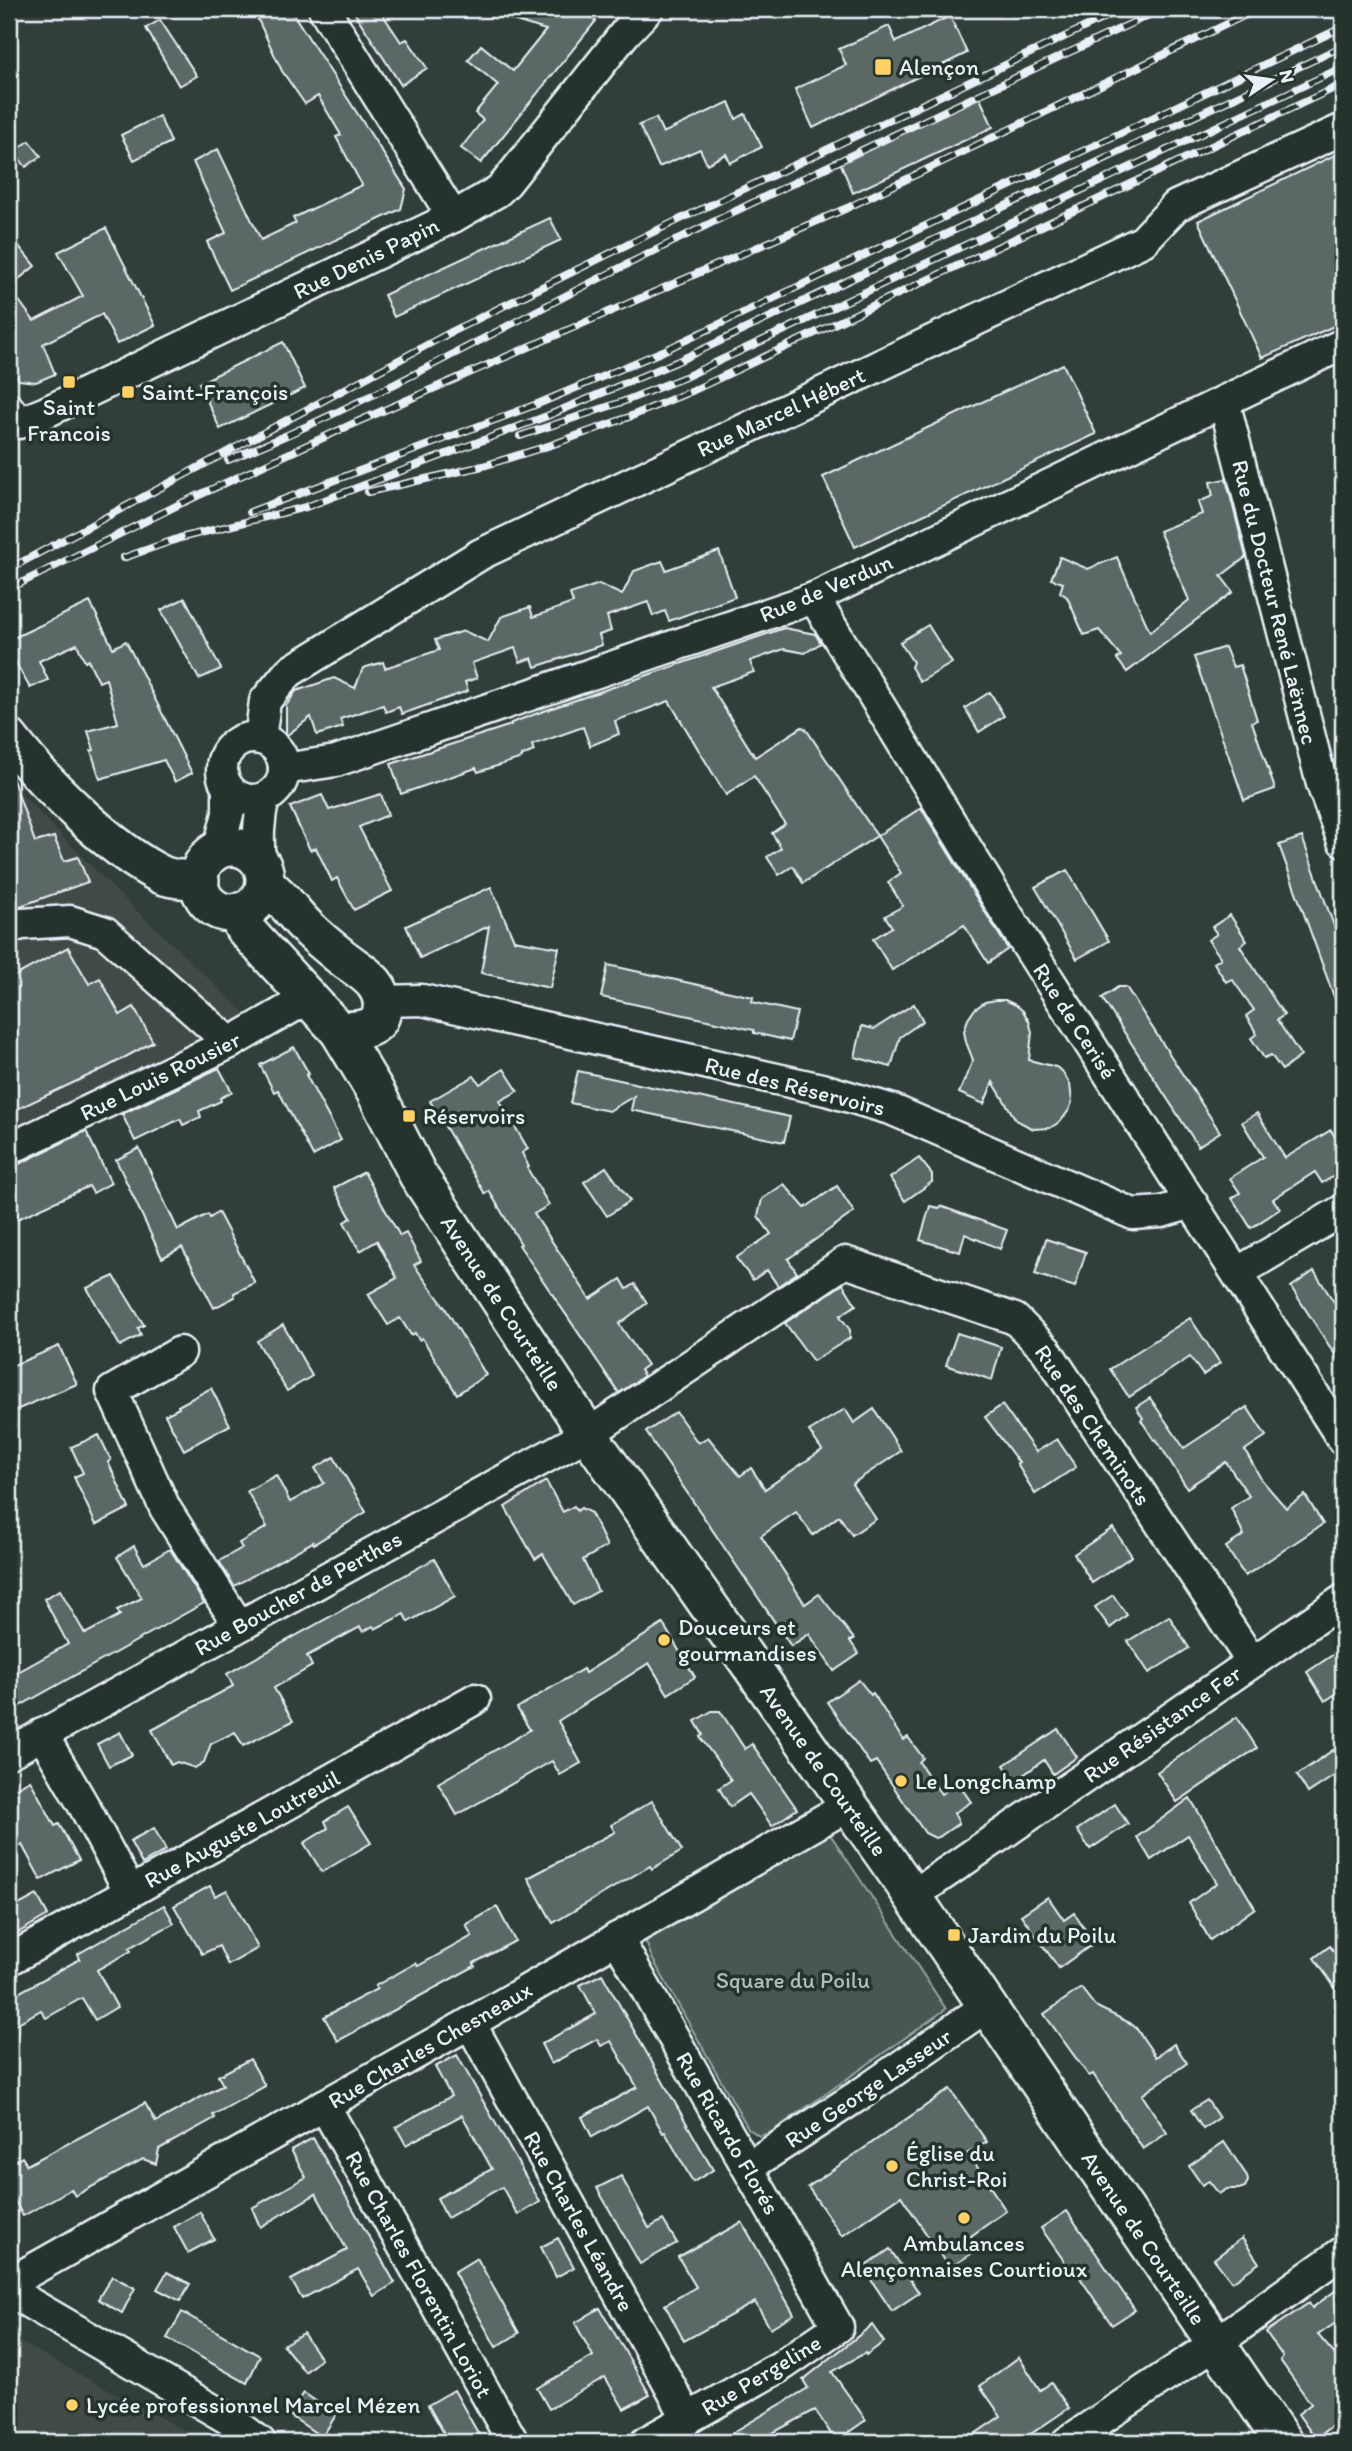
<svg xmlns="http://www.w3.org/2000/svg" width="1352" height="2451" viewBox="0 0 1352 2451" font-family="Itim,sans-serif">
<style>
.built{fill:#3f4b46}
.green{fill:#495651;stroke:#98a4a4;stroke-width:2}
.building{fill:#5c6865;stroke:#e8f1f8;stroke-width:2}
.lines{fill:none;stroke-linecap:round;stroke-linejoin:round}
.minor-casing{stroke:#e8f1f8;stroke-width:35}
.tertiary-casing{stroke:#e8f1f8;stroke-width:42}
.minor{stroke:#26332d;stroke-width:30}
.tertiary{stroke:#26332d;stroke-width:37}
.rail-casing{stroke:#e8f1f8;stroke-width:8}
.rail{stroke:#26332d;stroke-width:5;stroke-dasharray:16;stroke-linecap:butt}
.poi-dot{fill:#ffd166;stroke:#26332d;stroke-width:2.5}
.labels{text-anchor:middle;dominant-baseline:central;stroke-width:7;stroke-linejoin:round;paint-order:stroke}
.poi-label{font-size:23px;fill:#e8f1f8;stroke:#26332d;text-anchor:start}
.street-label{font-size:23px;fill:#e8f1f8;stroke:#26332d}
.park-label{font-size:23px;fill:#b0bbbe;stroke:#26332d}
</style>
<rect width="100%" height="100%" fill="#323e39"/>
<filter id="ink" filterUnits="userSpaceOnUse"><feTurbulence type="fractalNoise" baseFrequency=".0143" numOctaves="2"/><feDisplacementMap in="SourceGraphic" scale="14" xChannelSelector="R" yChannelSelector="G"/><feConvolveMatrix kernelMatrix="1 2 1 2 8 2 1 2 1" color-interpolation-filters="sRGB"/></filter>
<g filter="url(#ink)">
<!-- built -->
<g class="built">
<path d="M9,776L23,796L116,891L251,1019L9,1141Z"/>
<path d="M9,2336L23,2344L206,2442H9Z"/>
</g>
<!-- green -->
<path class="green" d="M828,1831L946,2009L770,2133L759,2136L748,2128L652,1958L646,1942L652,1927Z"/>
<!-- building -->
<g class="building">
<path d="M253,9H290L406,189L401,209L230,290L207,242L226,233L193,162L218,149L261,240L296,223L293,218L362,185L336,137L341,135L318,96L305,104L282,71Z"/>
<path d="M352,9H379L401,42L407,39L427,68L401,85Z"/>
<path d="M493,9H581L596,21L481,163L461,148L483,120L475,113L498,85L468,60L481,45L513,71L546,30L492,14Z"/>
<path d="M950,16L967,53L813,128L795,89L846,65L839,49L889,26L896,42Z"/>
<path d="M160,20L197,76L179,86L146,28Z"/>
<path d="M979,96L993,127L853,193L840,162Z"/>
<path d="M729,102L736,119L745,114L762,147L730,163L726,154L707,164L700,149L659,167L639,125L656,118L663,133Z"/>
<path d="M159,116L171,142L134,160L121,135Z"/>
<path d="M29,141L41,156L26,167L14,152Z"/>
<path d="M1343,151V322L1262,358L1198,221Z"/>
<path d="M550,218L561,240L394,317L384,295Z"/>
<path d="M106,228L155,325L117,344L102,314L43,344L55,374L36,382L19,380L9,366V234L35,266L9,287L34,321L83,296L58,252Z"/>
<path d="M283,342L305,388L220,429L199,383Z"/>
<path d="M1063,364L1096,434L855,547L823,477Z"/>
<path d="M1226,479L1246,557L1221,576L1233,592L1127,672L1117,659L1121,656L1099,630L1084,635L1067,597L1060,592L1063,583L1051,579L1060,557L1088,569L1117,557L1150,632L1189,600L1159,531L1202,514L1198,502L1213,496L1210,482Z"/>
<path d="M719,551L735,597L669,621L665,611L653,616L648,602L607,616L611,631L599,635L602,645L535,667L532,658L520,662L515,648L472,663L477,678L465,682L468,691L402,714L399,707L386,712L383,705L340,719L343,727L317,735L311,717L286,736V706L296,691L334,678L355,688L363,668L383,662L385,668L439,650L435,640L464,631L488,642L501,617L530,607L533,617L573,603L570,594L599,584L622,595L634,571L662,561L666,570Z"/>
<path d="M185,598L221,669L199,679L161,610Z"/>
<path d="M90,602L113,648L126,641L192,773L175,782L164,760L100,779L91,751L94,750L88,731L118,723L106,679L99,682L88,660L85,662L77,644L39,661L48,680L30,688L9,651V640Z"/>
<path d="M928,625L952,663L920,682L911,667L913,662L900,642Z"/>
<path d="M784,628L815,634L821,643L805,653L784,649L750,661L754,672L711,687L755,757L802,727L806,729L877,836L803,883L793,866L779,875L767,857L781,848L772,833L785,824L754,776L726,795L669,701L615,721L619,734L590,746L583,727L532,745L534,751L522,756V758L478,772L476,768L401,794L391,764L511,725V723L538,713Z"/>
<path d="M1225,647L1233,667L1240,665L1257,720L1252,722L1275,789L1244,800L1194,657Z"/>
<path d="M990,692L1004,716L979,732L965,708Z"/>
<path d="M9,777H12L35,842L54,837L64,861L78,857L88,882L9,910Z"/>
<path d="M381,794L388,815L359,827L392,891L354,910L337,878L332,881L316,848L310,850L290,807L322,795L329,810Z"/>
<path d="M921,808L1008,949L988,963L964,925L892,970L873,939L892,927L885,916L903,906L888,882L901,873L877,836Z"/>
<path d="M1302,837L1343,951V1016H1341L1279,845Z"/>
<path d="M1067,870L1109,941L1077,959L1035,887Z"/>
<path d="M491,887L514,940L559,948L550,988L481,973L489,926L420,958L406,926Z"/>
<path d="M1230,915L1247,941L1240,946L1284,1015L1277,1020L1301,1056L1282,1070L1271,1055L1264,1058L1251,1038L1257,1034L1246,1016L1254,1010L1232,979L1226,982L1214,963L1221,958L1208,940L1217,934L1212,927Z"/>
<path d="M68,947L89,984L100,978L120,1015L134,1007L153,1042L109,1066L9,1113V979Z"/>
<path d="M608,965L753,997L752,1002L797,1012L790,1041L754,1033V1030L601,997Z"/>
<path d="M1118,987H1126L1220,1132L1198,1146L1102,998Z"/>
<path d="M996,1000H1005L1016,1005L1023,1011L1029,1021L1032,1032L1029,1060L1056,1067L1062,1071L1070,1084L1072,1102L1069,1110L1061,1121L1050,1128L1033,1129L1016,1120L993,1082L984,1104L959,1093L973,1060L966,1042L964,1031L968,1019L975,1009L985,1002Z"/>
<path d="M914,1004L923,1021L900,1037L891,1067L855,1057L862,1026L874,1029Z"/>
<path d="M294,1047L309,1074L306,1075L341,1140L313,1156L278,1090L274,1092L260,1065Z"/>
<path d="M219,1068L232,1092L220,1098L221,1101L199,1111L201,1117L183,1125L180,1119L135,1141L122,1114Z"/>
<path d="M504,1069L518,1091L500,1101L528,1149L522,1153L529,1167L527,1168L549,1205L534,1214L590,1299L621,1279L627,1289L635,1284L647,1303L619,1324L647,1365L640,1370L644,1376L619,1393L519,1245L521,1244L489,1191L485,1194L430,1101L474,1076L480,1084Z"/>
<path d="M578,1071L790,1117L784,1142L631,1110L634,1096L609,1111L570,1103Z"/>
<path d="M1257,1113L1285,1158L1331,1130L1343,1151V1171L1322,1183L1315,1172L1273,1199L1280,1209L1251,1228L1232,1198L1240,1193L1230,1178L1263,1157L1242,1122Z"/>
<path d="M86,1131L111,1183L93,1193L89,1186L9,1223V1166L17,1165Z"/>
<path d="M139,1148L178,1230L208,1214L210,1218L218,1212L255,1283L234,1293L235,1297L214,1308L182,1247L162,1258L116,1160Z"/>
<path d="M919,1158L932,1174V1182L905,1201L890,1178Z"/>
<path d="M606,1167L630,1201L607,1216L584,1182Z"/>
<path d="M364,1172L400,1236L406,1233L421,1261L414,1265L444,1306L486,1375L457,1394L422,1338L419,1340L415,1333L411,1335L400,1318L388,1325L368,1294L397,1278L377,1241L360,1251L344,1222L351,1218L334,1188Z"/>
<path d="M784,1184L805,1208L837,1186L854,1212L788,1259L797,1273L778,1286L767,1270L753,1280L736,1258L771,1234L758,1216L762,1199Z"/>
<path d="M930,1206L939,1208L940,1206L1007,1230L1000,1249L965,1234L960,1252L920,1240Z"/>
<path d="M1046,1239L1086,1252L1075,1287L1035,1274Z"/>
<path d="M1314,1271L1343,1316V1367L1291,1287Z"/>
<path d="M114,1276L144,1325L138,1328L141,1335L120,1346L87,1288Z"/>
<path d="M843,1284L856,1305L840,1316L850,1330V1338L813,1361L785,1323Z"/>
<path d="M1190,1318L1220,1363L1203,1375L1190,1357L1129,1397L1110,1369Z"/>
<path d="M283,1325L312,1376L287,1391L257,1341Z"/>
<path d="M957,1333L1001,1347L992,1380L946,1365Z"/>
<path d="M59,1346L77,1384L9,1413V1367Z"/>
<path d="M211,1388L230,1425L184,1450L165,1415L179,1408L178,1406Z"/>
<path d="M1150,1398L1184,1448L1247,1407L1266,1436L1245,1450L1261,1479L1286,1508L1305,1495L1323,1524L1245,1576L1226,1547L1244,1535L1231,1508L1249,1496L1226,1462L1187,1488L1156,1439L1154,1440L1141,1420L1143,1418L1136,1407Z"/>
<path d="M1002,1405L1036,1452L1057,1439L1076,1467L1035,1494L1017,1464L1019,1463L985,1417Z"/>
<path d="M845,1409L854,1423L874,1409L901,1451L852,1484L876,1519L852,1535L839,1516L813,1535L796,1512L761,1536L805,1604L819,1594L854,1639L850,1641L859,1654L834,1671L809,1634L791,1646L646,1432L676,1412L698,1443L708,1437L740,1476L751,1468L765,1489L822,1450L809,1431Z"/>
<path d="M99,1435L111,1460L108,1462L129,1508L96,1525L74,1477L83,1473L71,1447Z"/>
<path d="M334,1457L366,1512L314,1544L313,1542L234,1586L219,1561L242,1548L239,1543L267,1527L247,1491L276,1475L290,1502L324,1483L315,1468Z"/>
<path d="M546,1481L563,1512L574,1506L577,1511L581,1508L591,1513L607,1546L583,1560L598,1591L573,1605L543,1554L535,1559L505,1507Z"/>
<path d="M1113,1528L1132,1556L1092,1583L1074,1554Z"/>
<path d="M134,1546L144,1564L170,1549L204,1603L9,1712V1677L68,1644L44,1599L60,1590L85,1634L120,1615L117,1610L142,1598L117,1557Z"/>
<path d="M434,1559L455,1596L408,1622L404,1614L375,1629L373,1626L363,1632L360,1627L307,1656L312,1666L274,1688L293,1721L243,1746L235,1732L211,1744L204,1762L195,1768L177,1762L171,1765L152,1730L233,1686L227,1674Z"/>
<path d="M1113,1595L1127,1615L1110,1628L1095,1607Z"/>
<path d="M1169,1616L1189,1648L1149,1673L1128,1641Z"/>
<path d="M663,1624L695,1677L668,1694L649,1663L558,1721L581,1763L560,1775L552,1761L457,1815L438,1783L530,1730L517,1708L583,1669L585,1673Z"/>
<path d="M1343,1648V1689L1325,1701L1307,1672Z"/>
<path d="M859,1680L871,1695L873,1693L903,1740L908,1737L923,1758L919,1762L941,1794L958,1783L971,1802L954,1813L959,1823L939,1837L935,1838L925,1833L876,1761L870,1764L827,1702Z"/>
<path d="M712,1711H720L745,1749L752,1744L797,1809L772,1826L749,1794L730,1807L719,1788L731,1780L700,1737L703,1735L695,1721Z"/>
<path d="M1237,1717L1257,1748L1177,1802L1157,1772Z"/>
<path d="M1058,1729L1077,1757L1053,1774L1044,1760L1015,1781L1004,1765Z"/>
<path d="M120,1732L132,1755L109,1766L97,1744Z"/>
<path d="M1333,1750L1343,1765V1770L1308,1793L1297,1775Z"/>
<path d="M30,1780L55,1826L59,1824L79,1860L41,1880L22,1845L9,1853V1792Z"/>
<path d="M1190,1798L1255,1908L1210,1940L1189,1903L1217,1883L1188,1835L1151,1860L1137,1837Z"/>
<path d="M652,1801L682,1851L652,1869L650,1866L553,1923L528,1878L615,1832L611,1825Z"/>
<path d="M1115,1804L1128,1824L1090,1849L1077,1830Z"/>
<path d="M348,1807L371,1843L322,1872L304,1843L328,1828L325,1821Z"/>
<path d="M154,1828L166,1850L142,1864L130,1841Z"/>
<path d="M210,1886L215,1896L227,1890L258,1948L228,1965L219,1946L202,1954L174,1906Z"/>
<path d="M37,1895L48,1915L9,1938V1910Z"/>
<path d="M1048,1897L1064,1920L1074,1913L1094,1943L1059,1968L1021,1915Z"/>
<path d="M164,1905L174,1923L129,1948L131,1951L97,1970L117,2007L95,2020L82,1998L46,2018L41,2010L9,2028V1998L80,1959L78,1954Z"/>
<path d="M497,1907L515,1941L474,1963L475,1966L338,2041L324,2017L377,1989L375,1986L416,1963L418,1966L472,1936L466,1925Z"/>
<path d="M1330,1946L1343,1965V1999L1314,1958Z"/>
<path d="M602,1974L713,2170L693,2182L665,2132L663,2133L648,2106L592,2137L582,2117L637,2087L611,2041L601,2046L597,2039L551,2064L541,2044L596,2014L580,1985Z"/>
<path d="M1081,1988L1095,2006L1134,2025L1156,2057L1174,2044L1187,2063L1142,2095L1167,2133L1143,2149L1093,2074L1089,2076L1044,2014Z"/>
<path d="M457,2055L540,2202L518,2215L502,2187L447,2218L437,2198L492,2169L462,2115L406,2145L396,2127L451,2096L435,2067Z"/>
<path d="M250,2059L265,2086L213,2115L215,2118L159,2149L156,2164L143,2159L75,2196L71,2189L23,2216L9,2191V2165L22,2157L27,2165L145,2103L156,2122L223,2085L218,2076Z"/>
<path d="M950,2089L987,2142L968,2153L1006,2211L971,2236L979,2249L949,2268L901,2196L842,2236L808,2187Z"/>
<path d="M1207,2100L1219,2118L1203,2129L1191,2110Z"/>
<path d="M313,2138L395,2283L374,2296L358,2269L302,2299L291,2280L347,2250L316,2194L260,2227L252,2208L306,2177L291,2150Z"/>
<path d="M1224,2142L1247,2176L1248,2181L1245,2187L1239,2189H1227L1219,2194L1209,2181L1202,2185L1189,2166Z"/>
<path d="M621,2176L649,2228L663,2220L677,2243L640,2264L597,2188Z"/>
<path d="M1067,2211L1135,2310L1112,2325L1072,2266L1069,2268L1041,2228Z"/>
<path d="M200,2212L214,2239L188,2253L174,2227Z"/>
<path d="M742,2222L794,2314L770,2328L755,2302L684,2341L665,2305L696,2287L678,2257Z"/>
<path d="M558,2238L574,2267L556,2277L541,2247Z"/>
<path d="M1242,2238L1259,2263L1232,2282L1214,2259Z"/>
<path d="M890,2249L919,2293L892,2311L863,2268Z"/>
<path d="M477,2258L519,2333L496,2347L454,2272Z"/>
<path d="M167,2272L190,2284L180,2301L157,2289Z"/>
<path d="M112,2276L135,2288L122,2313L98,2299Z"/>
<path d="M1343,2285V2318L1318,2335L1343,2364V2418L1315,2438L1298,2414L1311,2404L1280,2360L1283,2357L1266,2332L1309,2303L1312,2308Z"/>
<path d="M600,2308L650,2395L624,2409L605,2377L549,2409L537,2388L593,2356L575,2323Z"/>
<path d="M182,2312L260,2356L247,2383L167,2338Z"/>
<path d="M872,2325L884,2342L866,2355L865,2353L832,2372L866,2420L836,2441L815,2410L756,2442H717L808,2388L803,2380Z"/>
<path d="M303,2333L321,2359L305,2372L283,2345Z"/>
<path d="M1019,2357L1040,2390L1051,2383L1069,2408L1019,2442H963L1001,2416L980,2386Z"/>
<path d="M454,2390L483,2442H449L428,2405Z"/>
<path d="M304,2393L336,2415L322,2437L289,2415Z"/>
</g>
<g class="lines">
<!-- minor casing -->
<g class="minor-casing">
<g id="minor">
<path d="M324,9L453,217"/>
<path d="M1224,401L1322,784L1343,841"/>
<path d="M9,409L19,423L44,413L453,217L498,191L506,183L625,33L648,9"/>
<path d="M814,598L1003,908L1343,1440"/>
<circle cx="253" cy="769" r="31"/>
<path d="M260,739L265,701L289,672L481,554L1143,241L1176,206L1343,129"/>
<path d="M284,769L336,761L814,598L1343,344"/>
<path d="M218,851L228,814V787"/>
<path d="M260,863C258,840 258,821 264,798"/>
<path d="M9,928L22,924L70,921L105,932L230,1043"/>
<path d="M382,1001L422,1000L826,1090L893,1110L1133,1214L1161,1212L1192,1203"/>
<path d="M9,1149L230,1043L308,998"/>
<path d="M1237,1273L1343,1210"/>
<path d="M180,1352L112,1391L165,1508L239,1626"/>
<path d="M42,1734L85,1808L130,1892"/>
<path d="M9,1753L588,1434L845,1262L1015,1319L1046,1350L1252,1662"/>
<path d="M912,1896L1343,1600"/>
<path d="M617,1938L838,2327L781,2366L646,2442"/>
<path d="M9,1960L475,1699"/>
<path d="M470,2023L688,2419"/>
<path d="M324,2105L513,2442"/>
<path d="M748,2167L862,2093L987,2006"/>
<path d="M9,2283L470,2023L849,1805"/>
<path d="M9,2291L232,2421L260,2442"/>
<path d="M1067,2442L1216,2343L1343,2252"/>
</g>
</g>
<!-- tertiary casing -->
<g class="tertiary-casing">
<g id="tertiary">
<path d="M9,738C43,782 112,851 162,875C173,880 188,879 200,881"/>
<circle cx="232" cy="880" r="33"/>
<path d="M265,884C285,898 293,915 310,930C319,939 329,947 339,955C355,969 386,981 382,1010C379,1032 356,1030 339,1031"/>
<path d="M238,912L243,927L339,1031L375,1091L418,1175L588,1434L903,1882L1283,2442"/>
</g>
</g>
<!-- minor -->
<use href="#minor" class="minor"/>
<!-- tertiary -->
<use href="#tertiary" class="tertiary"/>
<!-- rail casing -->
<g class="rail-casing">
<g id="rail">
<path d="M520,436L622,402L685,377L1343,67"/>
<path d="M228,460C363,406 489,334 618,269C798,179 980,94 1162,9"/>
<path d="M368,492L483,466L551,445L629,417L694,390L1343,84"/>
<path d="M250,512L540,403L663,351L1343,27"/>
<path d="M123,558L180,538L306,507L547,416L676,362L1343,46"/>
<path d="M9,569L453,331L647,235L1123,9"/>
<path d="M9,589L182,503L357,422L847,208L1258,9"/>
</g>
</g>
<!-- rail -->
<use href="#rail" class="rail"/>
</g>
</g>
<!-- markers -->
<g class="poi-dot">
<rect x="874" y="58" width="18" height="18" rx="3.5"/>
<rect x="62" y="375" width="14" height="14" rx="3.5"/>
<rect x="121" y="385" width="14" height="14" rx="3.5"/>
<rect x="402" y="1109" width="14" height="14" rx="3.5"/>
<circle cx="664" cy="1640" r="7"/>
<circle cx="901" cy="1781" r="7"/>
<rect x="947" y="1928" width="14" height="14" rx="3.5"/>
<circle cx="892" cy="2166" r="7"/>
<circle cx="964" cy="2218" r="7"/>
<circle cx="72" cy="2405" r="7"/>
</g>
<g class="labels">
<!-- poi labels -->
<g class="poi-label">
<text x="899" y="67">Alençon</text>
<text x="142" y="392">Saint-François</text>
<text x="69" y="407" text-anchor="middle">Saint<tspan x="69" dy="26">Francois</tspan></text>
<text x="423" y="1116">Réservoirs</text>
<text x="678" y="1627">Douceurs et<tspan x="678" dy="26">gourmandises</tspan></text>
<text x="915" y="1781">Le Longchamp</text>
<text x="968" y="1935">Jardin du Poilu</text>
<text x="906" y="2153">Église du<tspan x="906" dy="26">Christ-Roi</tspan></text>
<text x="964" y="2243" text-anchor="middle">Ambulances<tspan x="964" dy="26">Alençonnaises Courtioux</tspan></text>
<text x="86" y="2405">Lycée professionnel Marcel Mézen</text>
</g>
<!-- street labels -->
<g class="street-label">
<text transform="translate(366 258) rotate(-26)">Rue Denis Papin</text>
<text transform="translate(781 412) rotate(-25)">Rue Marcel Hébert</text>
<text transform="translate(826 588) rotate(-23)">Rue de Verdun</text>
<text transform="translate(1275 602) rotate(76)">Rue du Docteur René Laënnec</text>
<text transform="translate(1075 1021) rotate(57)">Rue de Cerisé</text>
<text transform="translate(160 1076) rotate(-26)">Rue Louis Rousier</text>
<text transform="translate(795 1086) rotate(14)">Rue des Réservoirs</text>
<text transform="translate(502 1303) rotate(57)">Avenue de Courteille</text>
<text transform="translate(1093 1425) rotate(56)">Rue des Cheminots</text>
<text transform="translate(298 1593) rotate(-29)">Rue Boucher de Perthes</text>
<text transform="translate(1162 1724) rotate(-35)">Rue Résistance Fer</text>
<text transform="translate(824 1770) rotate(55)">Avenue de Courteille</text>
<text transform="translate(242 1829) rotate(-29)">Rue Auguste Loutreuil</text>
<text transform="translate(430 2045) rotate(-30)">Rue Charles Chesneaux</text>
<text transform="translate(868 2088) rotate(-34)">Rue George Lasseur</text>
<text transform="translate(728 2133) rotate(60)">Rue Ricardo Florés</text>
<text transform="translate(579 2221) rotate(61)">Rue Charles Léandre</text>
<text transform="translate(1144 2238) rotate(56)">Avenue de Courteille</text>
<text transform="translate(419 2274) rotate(61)">Rue Charles Florentin Loriot</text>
<text transform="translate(761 2375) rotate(-31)">Rue Pergeline</text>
</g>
<!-- park labels -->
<g class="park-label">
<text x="793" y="1980">Square du Poilu</text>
</g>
</g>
<!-- margin -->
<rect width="1352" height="2451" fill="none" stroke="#26332d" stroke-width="35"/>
<rect x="18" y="18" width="1317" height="2416" fill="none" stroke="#e8f1f8" stroke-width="2.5" filter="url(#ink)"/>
<!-- north arrow -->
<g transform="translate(1271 80) rotate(77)" stroke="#26332d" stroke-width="5" paint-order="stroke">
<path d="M0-5L12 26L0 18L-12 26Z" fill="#e8f1f8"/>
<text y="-10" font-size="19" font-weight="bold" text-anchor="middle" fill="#e8f1f8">N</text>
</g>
</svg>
